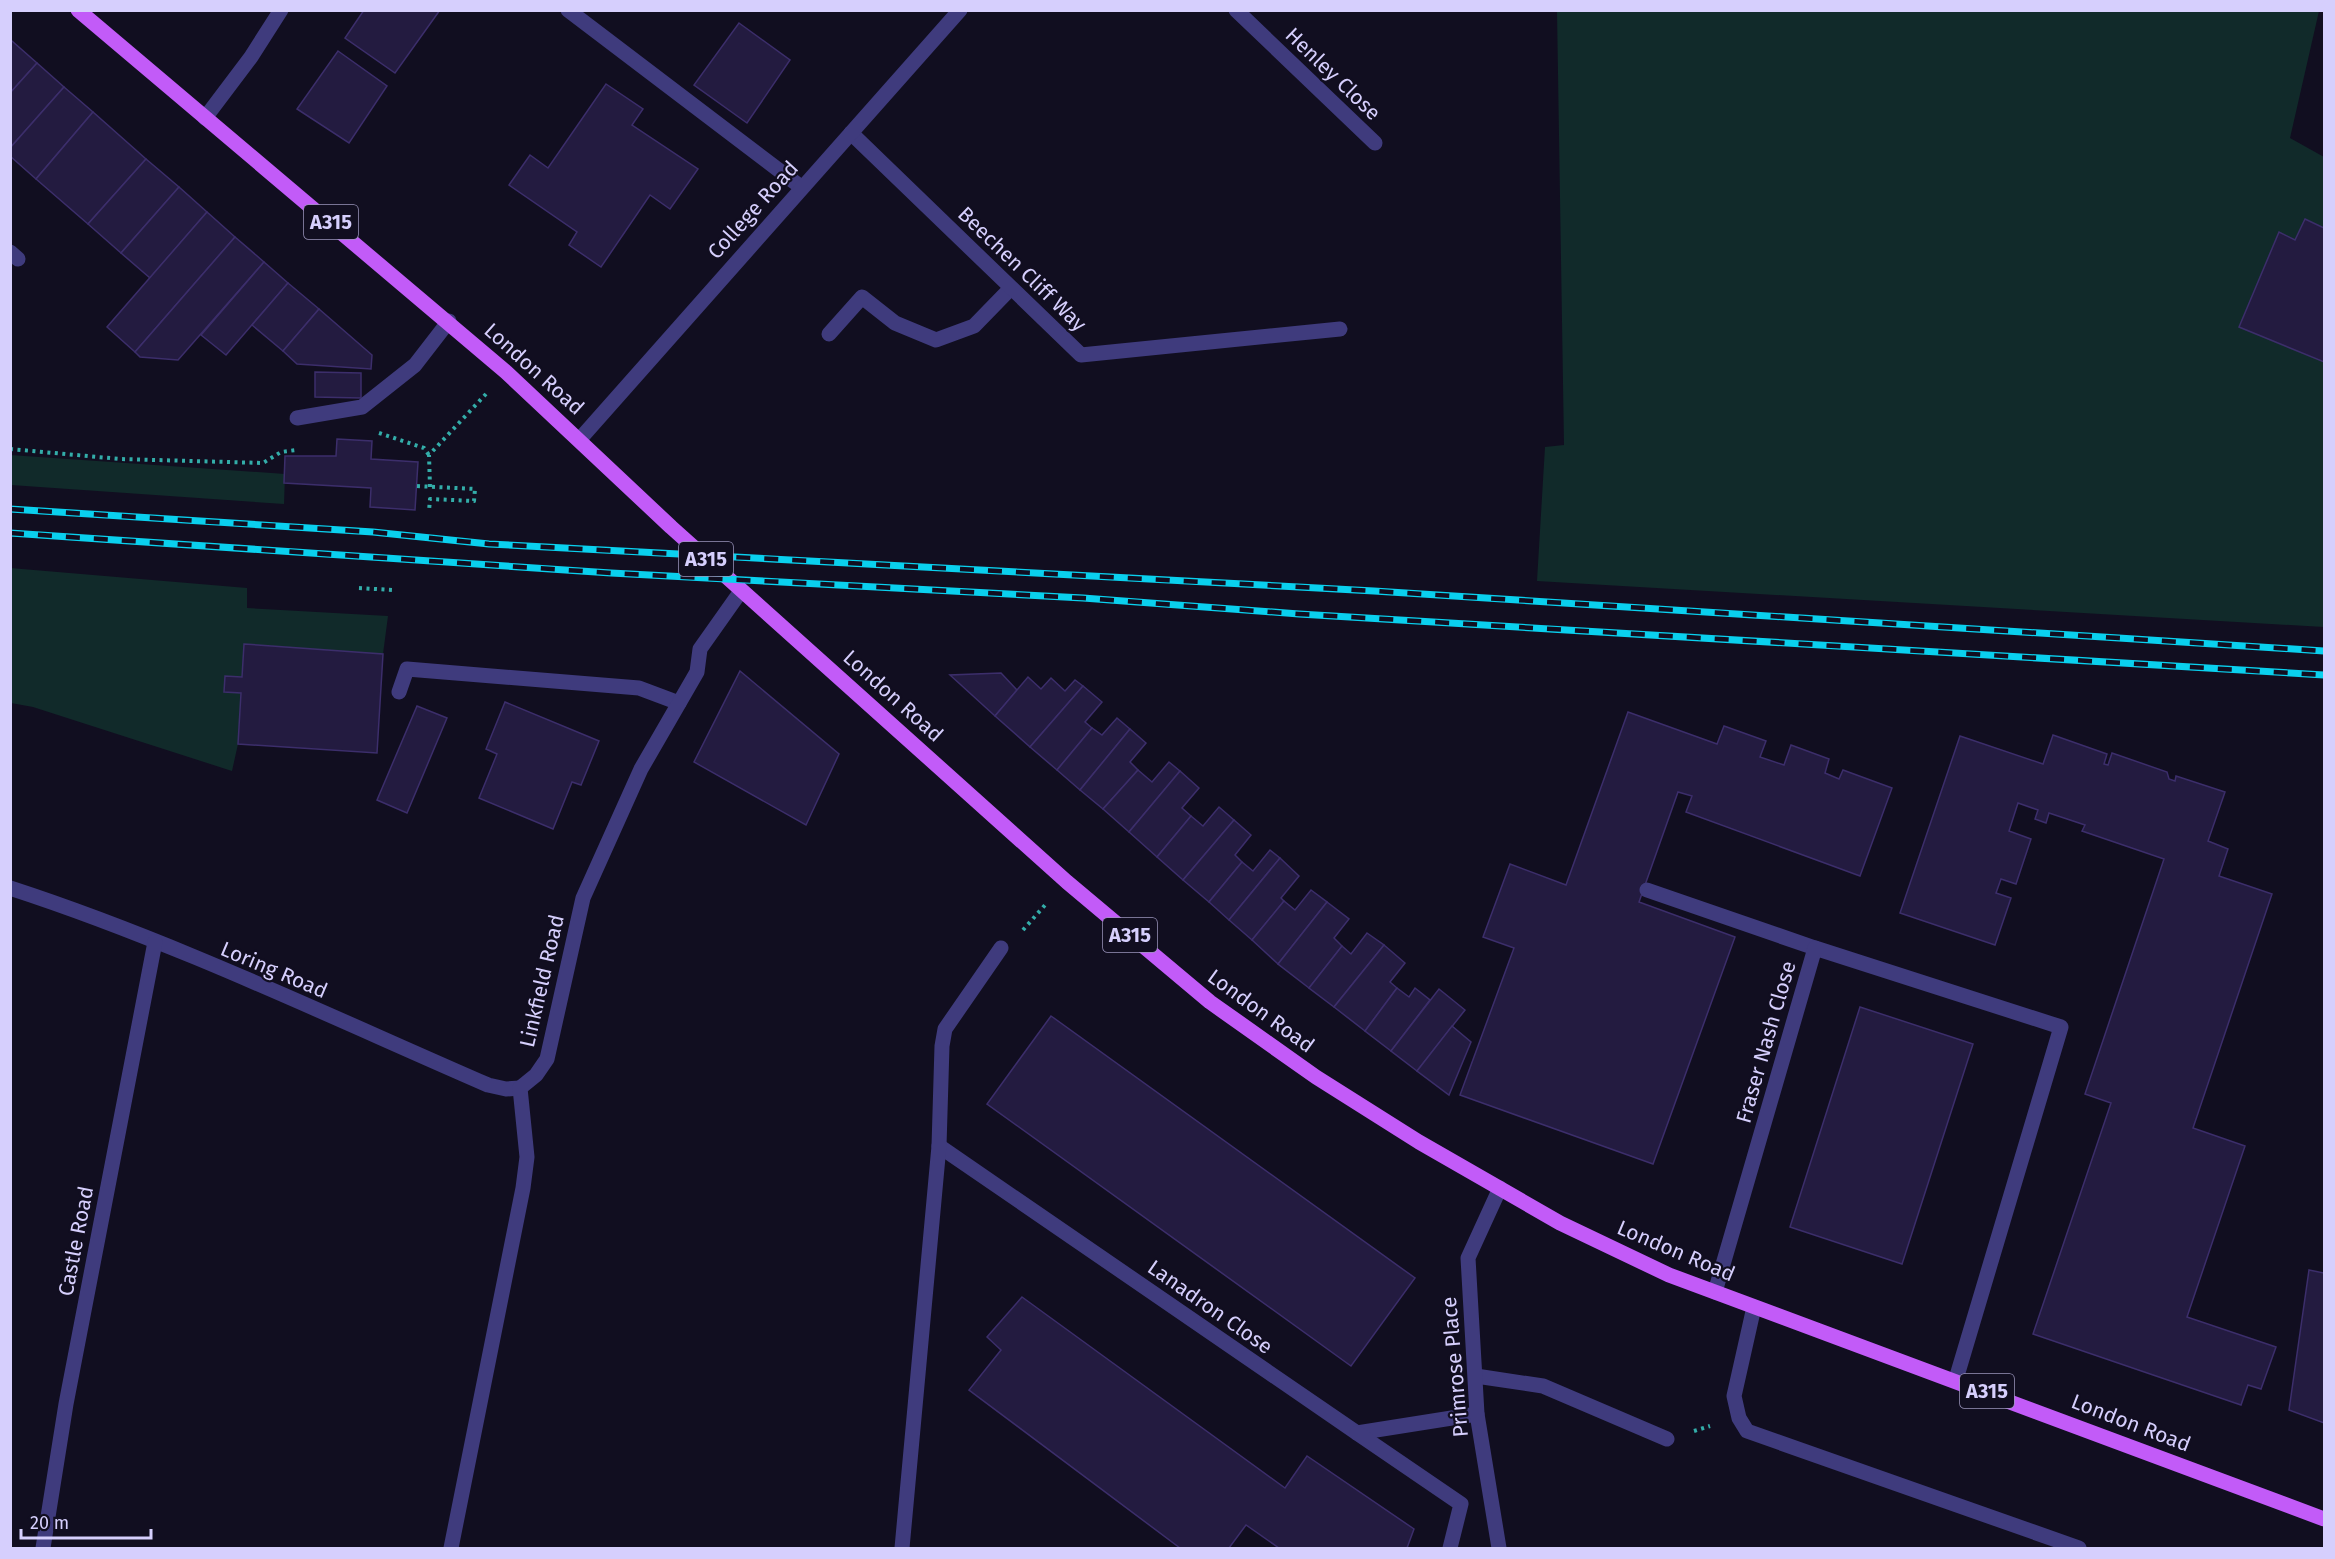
<svg xmlns="http://www.w3.org/2000/svg" width="2335" height="1559" viewBox="0 0 2335 1559" font-family="'Fira Sans',sans-serif">
<style>
.green{fill:#112a2a}
.building{fill:#231b40;stroke:#3c2e6b;stroke-width:1.5}
.lines{fill:none;stroke-linecap:round;stroke-linejoin:round}
.path{stroke:#33ada9;stroke-width:4;stroke-dasharray:3 4.5;stroke-linecap:butt}
.service{stroke:#3f3b7d;stroke-width:15}
.minor{stroke:#3f3b7d;stroke-width:15}
.tertiary{stroke:#3f3b7d;stroke-width:15}
.primary{stroke:#c25bf8;stroke-width:15}
.rail-casing{stroke:#0ad0ee;stroke-width:7}
.rail{stroke:#110e20;stroke-width:4.5;stroke-dasharray:14;stroke-linecap:butt}
.labels{text-anchor:middle;dominant-baseline:central;stroke-width:4.5;stroke-linejoin:round;paint-order:stroke}
.shield{fill:#110e20;stroke:#9b95bb;stroke-width:1.5}
.shield-label{font-size:20px;font-weight:bold;fill:#d6cffd}
.street-label{font-size:21px;fill:#d6cffd;stroke:#110e20}
</style>
<rect width="100%" height="100%" fill="#110e20"/>
<!-- green -->
<g class="green">
<path d="M1557,11H2319L2290,138L2324,157V627L1537,581L1545,447L1564,445Z"/>
<path d="M10,455L285,474L284,504L11,485Z"/>
<path d="M10,568L247,588V608L388,616L383,654L244,644L242,677L225,676L224,692L241,693L238,744L232,771L33,707L11,703Z"/>
</g>
<!-- building -->
<g class="building">
<path d="M364,10H440L395,73L345,38Z"/>
<path d="M739,23L790,60L747,123L694,85Z"/>
<path d="M12,41L37,63L10,93V43Z"/>
<path d="M338,51L387,86L349,143L297,109Z"/>
<path d="M37,63L64,87L10,148V93Z"/>
<path d="M606,84L643,109L632,125L698,169L670,209L650,195L601,267L569,245L577,232L509,185L530,155L548,168Z"/>
<path d="M64,87L93,112L36,179L10,156V148Z"/>
<path d="M93,112L146,159L88,224L36,179Z"/>
<path d="M146,159L179,187L121,253L88,224Z"/>
<path d="M179,187L207,212L150,278L121,253Z"/>
<path d="M207,212L235,237L135,352L107,327Z"/>
<path d="M2305,219L2324,228V362L2239,327L2279,232L2295,240Z"/>
<path d="M235,237L264,262L178,360L140,357L135,352Z"/>
<path d="M264,262L288,283L226,355L201,335Z"/>
<path d="M288,283L319,309L283,351L252,325Z"/>
<path d="M319,309L372,355L371,369L297,364L283,351Z"/>
<path d="M315,372L361,373V398L315,397Z"/>
<path d="M337,439L372,441L371,459L418,462L415,510L370,507L371,488L284,483L285,456H336Z"/>
<path d="M244,644L383,654L377,753L238,744L241,693L224,692L225,676L242,677Z"/>
<path d="M740,671L839,754L806,825L694,762Z"/>
<path d="M1001,673L1017,690L995,716L950,675Z"/>
<path d="M1028,677L1041,689L1051,678L1065,691L1075,680L1083,686L1030,747L995,716Z"/>
<path d="M1083,686L1102,702L1085,722L1092,728L1057,770L1030,747Z"/>
<path d="M505,702L599,741L581,785L572,782L553,829L479,798L497,754L486,749Z"/>
<path d="M417,706L447,718L407,813L377,800Z"/>
<path d="M1628,712L1717,744L1724,726L1766,741L1760,757L1784,765L1791,745L1829,759L1825,773L1839,779L1843,770L1892,788L1860,876L1686,812L1692,796L1678,792L1639,902L1735,937L1653,1164L1460,1095L1514,948L1483,937L1510,864L1566,885Z"/>
<path d="M1117,718L1130,729L1080,790L1057,770L1092,728L1102,735Z"/>
<path d="M1130,729L1146,743L1130,762L1138,770L1103,809L1080,790Z"/>
<path d="M2053,735L2107,754L2104,764L2108,765L2112,753L2167,772L2169,779L2175,781L2176,776L2225,792L2208,841L2228,849L2219,876L2272,894L2193,1128L2245,1146L2187,1317L2276,1347L2261,1389L2248,1385L2241,1405L2033,1334L2111,1103L2085,1094L2164,859L2082,831L2085,825L2049,813L2046,823L2035,819L2038,810L2018,803L2009,831L2031,839L2016,884L2001,879L1996,893L2011,898L1995,945L1900,913L1960,736L2043,764Z"/>
<path d="M1169,762L1180,771L1129,832L1103,809L1138,770L1152,782Z"/>
<path d="M1180,771L1199,788L1182,808L1191,816L1157,857L1129,832Z"/>
<path d="M1219,807L1234,820L1183,880L1157,857L1191,816L1203,826Z"/>
<path d="M1234,820L1251,835L1235,855L1242,862L1209,902L1183,880Z"/>
<path d="M1270,850L1280,858L1229,920L1209,902L1242,862L1253,871Z"/>
<path d="M1280,858L1299,876L1281,898L1284,901L1252,940L1229,920Z"/>
<path d="M1311,890L1327,902L1278,964L1252,940L1284,901L1295,910Z"/>
<path d="M1327,902L1349,919L1334,938L1342,946L1309,988L1278,964Z"/>
<path d="M1367,933L1384,945L1334,1007L1309,988L1342,946L1351,954Z"/>
<path d="M1384,945L1405,963L1390,982L1397,988L1365,1031L1334,1007Z"/>
<path d="M1397,988L1409,997L1415,988L1430,1000L1391,1051L1365,1031Z"/>
<path d="M1439,989L1465,1010L1417,1071L1391,1051Z"/>
<path d="M1860,1007L1973,1044L1902,1264L1790,1227Z"/>
<path d="M1051,1016L1415,1278L1351,1366L987,1104Z"/>
<path d="M1452,1026L1471,1042L1449,1095L1417,1071Z"/>
<path d="M2309,1270L2324,1273V1423L2289,1410Z"/>
<path d="M1022,1297L1285,1488L1307,1456L1414,1529L1407,1548H1279L1246,1525L1229,1548H1180L969,1390L1001,1350L987,1337Z"/>
</g>
<g class="lines">
<!-- path -->
<g class="path">
<path d="M379,433L424,448L429,455"/>
<path d="M10,449L120,459L263,463L281,452L296,450"/>
<path d="M417,486L475,489L474,501L430,499L429,511"/>
<path d="M430,487L429,455L486,394"/>
<path d="M359,588L392,590"/>
<path d="M1023,930L1046,904"/>
<path d="M1694,1431L1710,1426"/>
</g>
<!-- service -->
<g class="service">
<path d="M568,10L801,187"/>
<path d="M10,252L18,259"/>
<path d="M829,334L862,297L895,323L936,340L974,326L1011,288"/>
<path d="M297,418L362,407L415,365L449,321"/>
<path d="M399,692L407,669L639,688L679,703"/>
</g>
<!-- minor -->
<g class="minor">
<path d="M1236,10L1375,143"/>
<path d="M205,118L251,57L281,10"/>
<path d="M851,133L1081,355L1340,329"/>
<path d="M10,888C173,941 331,1017 488,1085L506,1089L520,1088"/>
<path d="M1647,890L1815,948"/>
<path d="M939,1146L1357,1433L1477,1414"/>
<path d="M1715,1292L1815,948L2061,1027L1956,1379"/>
<path d="M1754,1307L1734,1396L1739,1418L1747,1431L2079,1548"/>
<path d="M1476,1376L1543,1386L1667,1439"/>
<path d="M1357,1433L1461,1504L1450,1548"/>
<path d="M43,1548L66,1404L155,942"/>
<path d="M902,1548L939,1146L942,1046L945,1029L1001,948"/>
<path d="M1499,1548L1477,1414L1468,1258L1500,1188"/>
</g>
<!-- tertiary -->
<g class="tertiary">
<path d="M580,439L960,10"/>
<path d="M451,1548L523,1188L527,1157L520,1088L536,1075L547,1059L583,898L641,769L697,672L700,649L741,591"/>
</g>
<!-- primary -->
<path class="primary" d="M78,10L506,372L671,527L1067,882L1210,1002L1316,1077L1419,1142L1560,1223L1669,1275L2324,1519"/>
<!-- rail casing -->
<g class="rail-casing">
<g id="rail">
<path d="M10,509L373,532L489,544L1374,591L2324,651"/>
<path d="M10,533L611,573L1083,598L1299,614L2324,675"/>
</g>
</g>
<!-- rail -->
<use href="#rail" class="rail"/>
</g>
<g class="labels">
<!-- shield labels -->
<g class="shield">
<rect x="304" y="205" width="54" height="34" rx="4.5"/>
<rect x="679" y="542" width="54" height="34" rx="4.5"/>
<rect x="1103" y="918" width="54" height="34" rx="4.5"/>
<rect x="1960" y="1374" width="54" height="34" rx="4.5"/>
</g>
<g class="shield-label">
<text x="331" y="222">A315</text>
<text x="706" y="559">A315</text>
<text x="1130" y="935">A315</text>
<text x="1987" y="1391">A315</text>
</g>
<!-- street labels -->
<g class="street-label">
<text transform="translate(1333 74) rotate(44)">Henley Close</text>
<text transform="translate(753 210) rotate(-48)">College Road</text>
<text transform="translate(1022 269) rotate(44)">Beechen Cliff Way</text>
<text transform="translate(534 369) rotate(42)">London Road</text>
<text transform="translate(893 696) rotate(42)">London Road</text>
<text transform="translate(274 970) rotate(23)">Loring Road</text>
<text transform="translate(542 981) rotate(-77)">Linkfield Road</text>
<text transform="translate(1261 1011) rotate(36)">London Road</text>
<text transform="translate(1766 1042) rotate(-74)">Fraser Nash Close</text>
<text transform="translate(76 1241) rotate(-79)">Castle Road</text>
<text transform="translate(1676 1251) rotate(23)">London Road</text>
<text transform="translate(1210 1307) rotate(35)">Lanadron Close</text>
<text transform="translate(1455 1367) rotate(-95)">Primrose Place</text>
<text transform="translate(2131 1423) rotate(21)">London Road</text>
</g>
</g>
<!-- border -->
<rect width="2335" height="1559" fill="none" stroke="#d6cffd" stroke-width="24"/>
<!-- scale -->
<path d="M21 1529v9h130v-9" fill="none" stroke="#d6cffd" stroke-width="3"/>
<text x="30" y="1529" font-size="18" fill="#d6cffd" stroke="#110e20" stroke-width="4.5" paint-order="stroke">20 m</text>
</svg>
